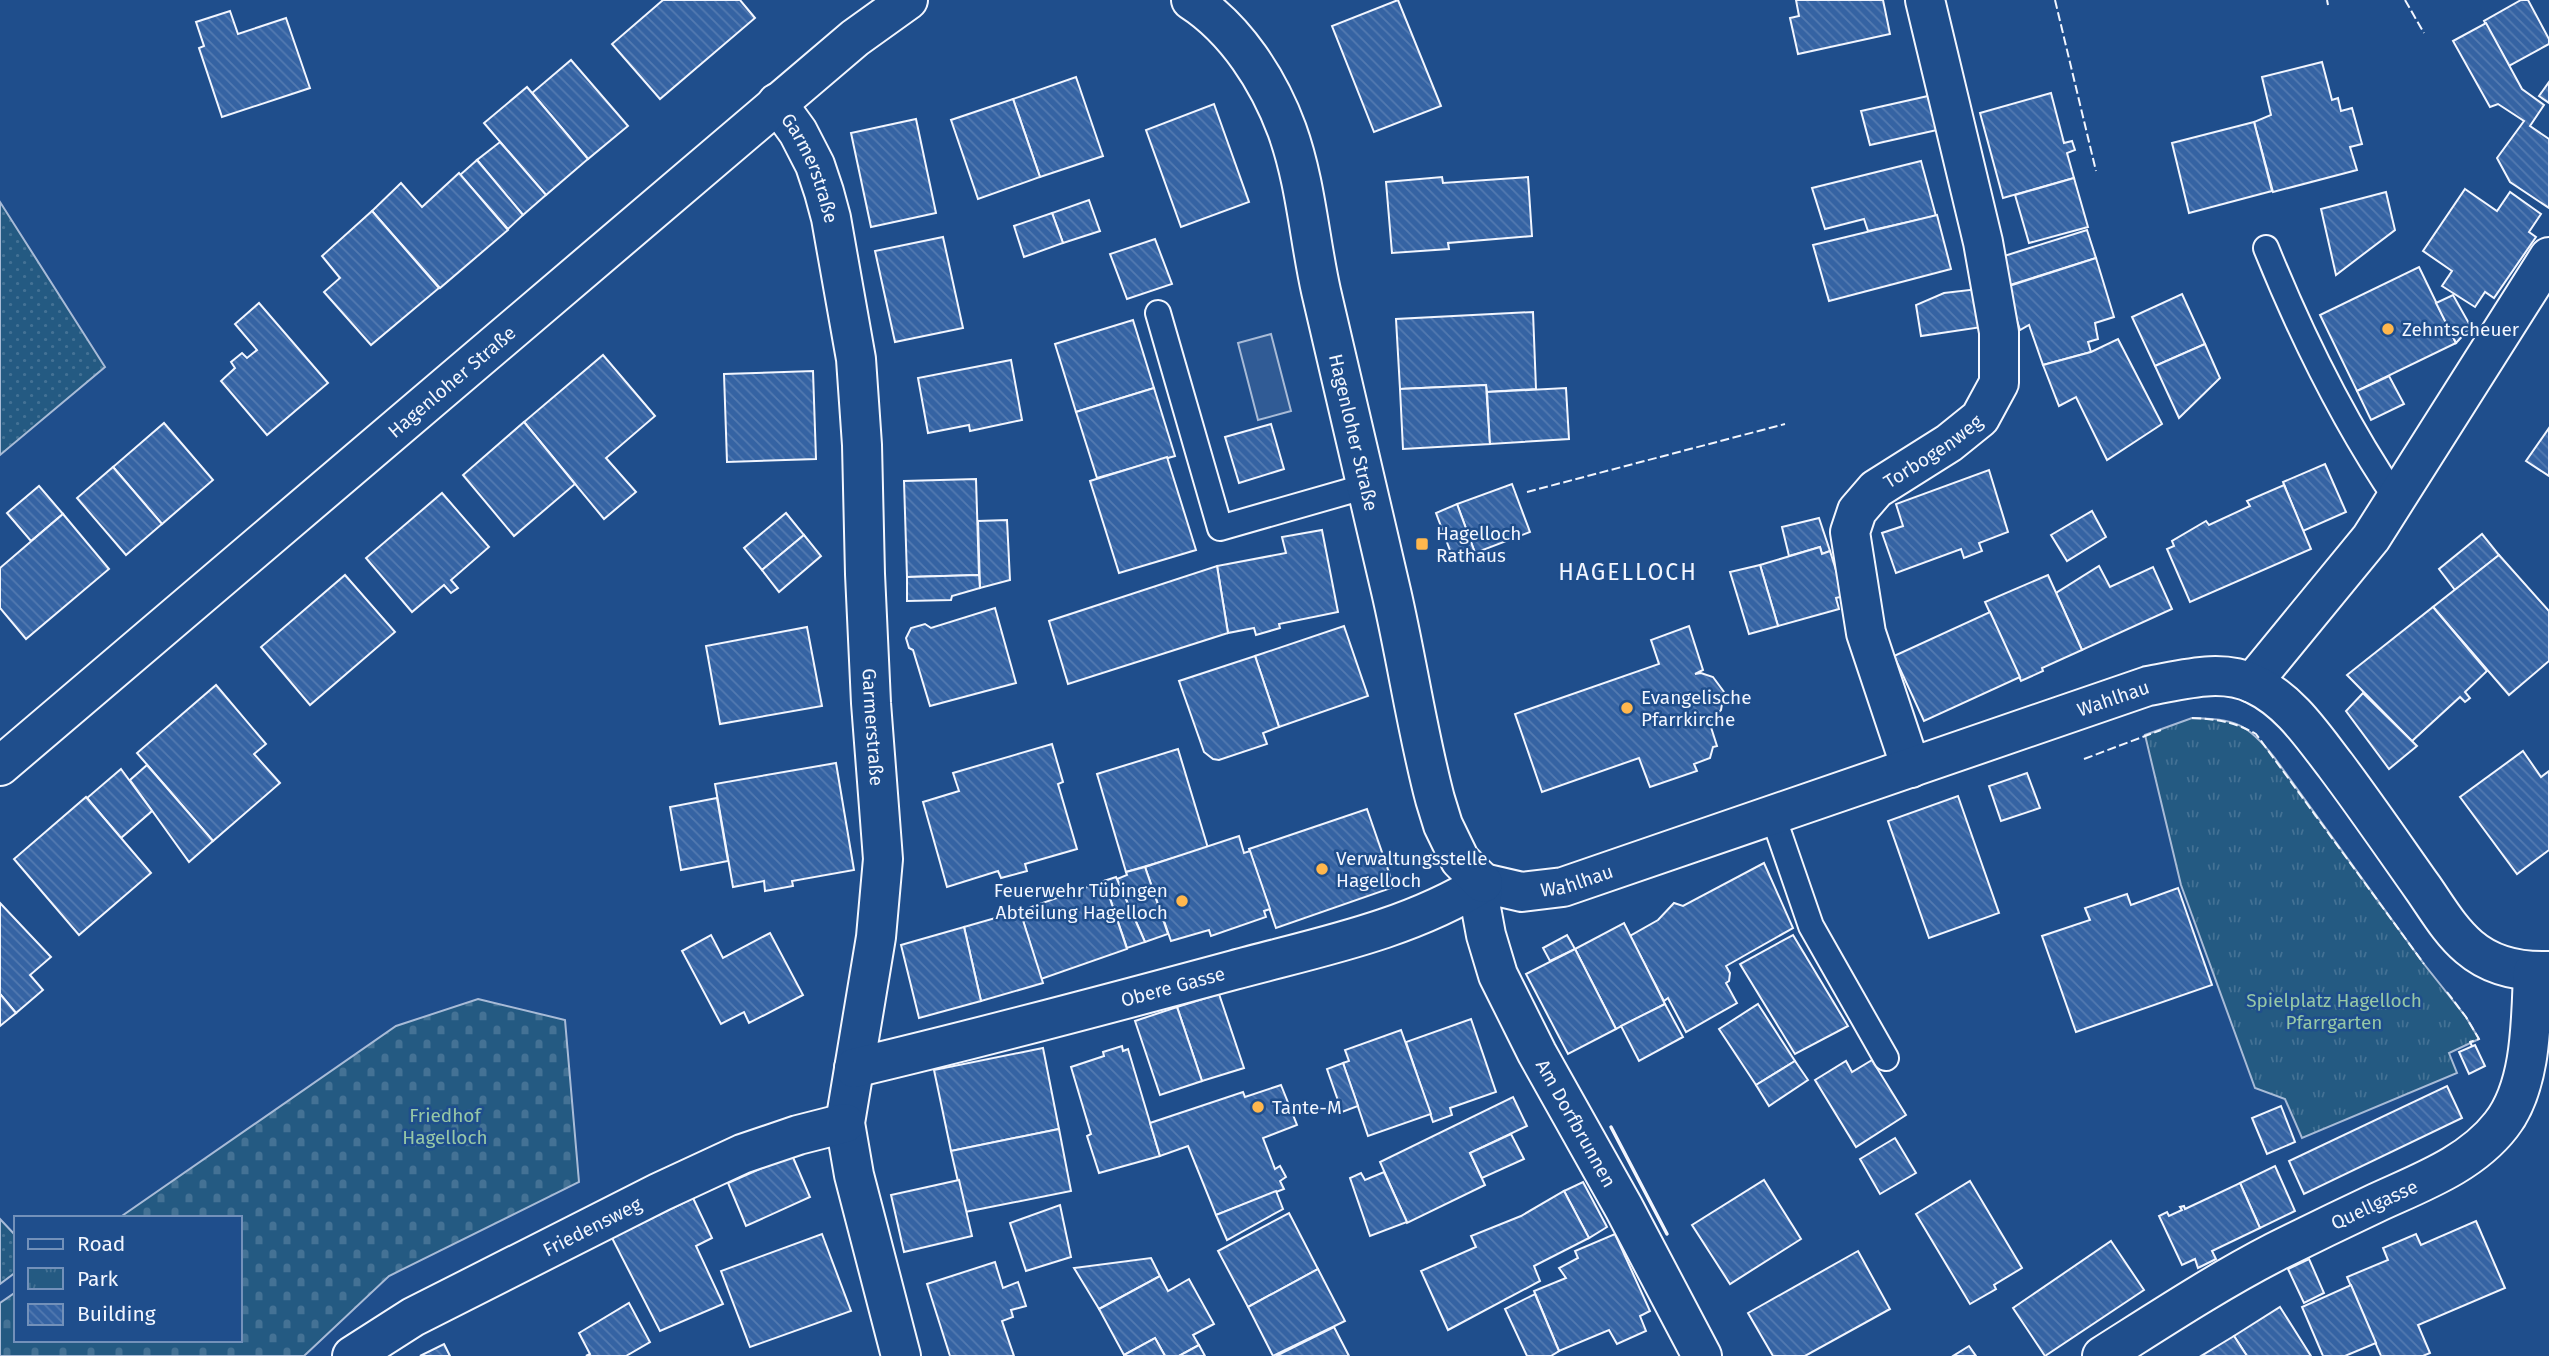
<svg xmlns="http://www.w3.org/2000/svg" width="2549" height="1356" viewBox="0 0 2549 1356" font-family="'Fira Sans',sans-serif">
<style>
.grass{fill:url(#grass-dots);stroke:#a8bbd7;stroke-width:2}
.cemetery{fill:url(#cemetery-stones);stroke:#a8bbd7;stroke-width:2}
.park{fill:url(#park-tufts);stroke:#a8bbd7;stroke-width:2}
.parking{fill:#305b95;stroke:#a8bbd7;stroke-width:2}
.building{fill:url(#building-back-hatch);stroke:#f2f6ff;stroke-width:2}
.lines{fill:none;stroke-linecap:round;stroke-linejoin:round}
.lane-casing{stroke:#f2f6ff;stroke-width:28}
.street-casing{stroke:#f2f6ff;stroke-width:42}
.secondary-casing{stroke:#f2f6ff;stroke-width:42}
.lane{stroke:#1f4e8c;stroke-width:24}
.street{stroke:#1f4e8c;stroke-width:38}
.secondary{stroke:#1f4e8c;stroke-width:38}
.fence{stroke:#f2f6ff;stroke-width:2;stroke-dasharray:9 3.5;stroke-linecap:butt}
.wall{stroke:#f2f6ff;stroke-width:3.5}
.poi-dot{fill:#ffb74d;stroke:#1f4e8c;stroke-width:2.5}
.labels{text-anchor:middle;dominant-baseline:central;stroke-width:5;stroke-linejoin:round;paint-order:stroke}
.street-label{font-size:19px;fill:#f2f6ff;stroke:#1f4e8c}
.poi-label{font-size:19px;fill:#f2f6ff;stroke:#1f4e8c;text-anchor:start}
.park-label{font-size:19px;fill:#97c8a6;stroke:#1f4e8c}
.quarter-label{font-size:23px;letter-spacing:2px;fill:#f2f6ff;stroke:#1f4e8c}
</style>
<defs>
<pattern id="grass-dots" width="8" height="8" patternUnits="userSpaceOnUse" patternTransform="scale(1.75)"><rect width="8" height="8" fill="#245a82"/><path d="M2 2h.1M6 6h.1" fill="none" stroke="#447295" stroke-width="1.8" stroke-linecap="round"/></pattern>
<pattern id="cemetery-stones" width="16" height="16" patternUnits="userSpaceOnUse" patternTransform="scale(1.75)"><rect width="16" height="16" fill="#245a82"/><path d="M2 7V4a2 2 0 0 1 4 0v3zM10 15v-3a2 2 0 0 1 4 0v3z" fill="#447295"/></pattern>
<pattern id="park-tufts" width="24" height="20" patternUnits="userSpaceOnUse" patternTransform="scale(1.75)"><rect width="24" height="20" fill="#245a82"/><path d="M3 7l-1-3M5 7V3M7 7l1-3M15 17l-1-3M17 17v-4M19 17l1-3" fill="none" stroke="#447295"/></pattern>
<pattern id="building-back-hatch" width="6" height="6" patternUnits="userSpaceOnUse" patternTransform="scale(1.75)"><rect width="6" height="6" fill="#3563a3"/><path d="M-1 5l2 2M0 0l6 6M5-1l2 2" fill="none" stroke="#537ab1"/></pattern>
</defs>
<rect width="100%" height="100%" fill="#1f4e8c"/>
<!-- grass -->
<g class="grass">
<path d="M0,202L105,367L0,455Z"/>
<path d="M0,1219L16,1236V1272L0,1284Z"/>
</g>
<!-- cemetery -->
<path class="cemetery" d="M478,999L565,1020L579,1182L389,1276L304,1356H0V1303L16,1292V1340H240V1218H119L396,1026Z"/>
<!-- park -->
<path class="park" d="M2192,718C2235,719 2247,723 2274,757L2424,964L2466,1017L2479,1039L2449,1053L2457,1073L2302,1138L2285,1099L2255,1088L2181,885L2145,735Z"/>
<!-- parking -->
<path class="parking" d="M1271,334L1291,411L1258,420L1238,343Z"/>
<!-- building -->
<g class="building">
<path d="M663,0H740L755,18L660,99L612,44Z"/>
<path d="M1398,0L1441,106L1374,132L1332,26Z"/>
<path d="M1796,0H1883L1890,34L1798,54L1790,18L1799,16Z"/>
<path d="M2521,0H2528L2549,39V44L2509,66L2484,21Z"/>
<path d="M230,11L238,34L286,18L310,88L222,117L199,48L204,46L196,22Z"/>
<path d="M2486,23L2522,89L2544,105L2530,126L2549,139V208L2510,182L2497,158L2524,121L2498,104L2490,107L2453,41Z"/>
<path d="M571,60L628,126L588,159L532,93Z"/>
<path d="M2322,62L2332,100L2338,98L2341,111L2352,108L2362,144L2350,147L2357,170L2273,192L2254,122L2271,115L2262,77Z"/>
<path d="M1076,77L1103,156L1040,177L1013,99Z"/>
<path d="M2549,82V103L2539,96Z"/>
<path d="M527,87L588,159L546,195L484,123Z"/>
<path d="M2051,93L2064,143L2072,141L2075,150L2067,153L2074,178L2003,198L1980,113Z"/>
<path d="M1928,96L1937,130L1870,145L1861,111Z"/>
<path d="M1013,99L1040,177L978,199L951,120Z"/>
<path d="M1214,104L1249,202L1181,227L1146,130Z"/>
<path d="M916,119L936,213L871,227L851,133Z"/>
<path d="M2254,122L2272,191L2189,213L2172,143Z"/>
<path d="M500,142L546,195L523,215L477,160Z"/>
<path d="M477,160L523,215L508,229L460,175Z"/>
<path d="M1921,161L1936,216L1868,231L1864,219L1825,229L1812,188Z"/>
<path d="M459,173L508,230L440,288L372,211L401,183L422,207Z"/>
<path d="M1442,177L1443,183L1528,177L1532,236L1448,243L1449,249L1392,253L1386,182Z"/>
<path d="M2074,178L2088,227L2029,243L2015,195Z"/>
<path d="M2465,189L2497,211L2510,192L2541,214L2529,232L2536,237L2494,298L2485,292L2475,307L2442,286L2452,271L2423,251Z"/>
<path d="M2386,192L2395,230L2336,275L2321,209Z"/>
<path d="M1089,200L1100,231L1063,243L1052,213Z"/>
<path d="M372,211L439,288L371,345L324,292L340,278L322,256Z"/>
<path d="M1052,213L1063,243L1024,257L1014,226Z"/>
<path d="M1937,215L1951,269L1829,301L1813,245Z"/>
<path d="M2087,230L2096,258L2010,285L2001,257Z"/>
<path d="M943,237L963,328L895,342L875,251Z"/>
<path d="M1155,239L1172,284L1127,299L1110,254Z"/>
<path d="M2096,258L2114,317L2095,323L2098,339L2088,342L2091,352L2043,365L2029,325L2020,330L2006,287Z"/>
<path d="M2419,267L2456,343L2357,391L2320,315Z"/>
<path d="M1978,289L1982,327L1921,336L1916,305L1944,293Z"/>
<path d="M2182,294L2205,344L2155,366L2132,317Z"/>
<path d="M2453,295L2471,327L2456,343L2436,303Z"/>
<path d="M259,303L328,383L267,435L221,381L235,368L231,362L242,353L247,358L257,350L235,324Z"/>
<path d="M1533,312L1536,389L1487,392L1486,385L1400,389L1396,319Z"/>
<path d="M1133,320L1154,388L1076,412L1055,344Z"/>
<path d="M2118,339L2162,424L2107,460L2076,397L2059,406L2043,365L2091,352Z"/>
<path d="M2205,344L2220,378L2179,418L2155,366Z"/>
<path d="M603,355L655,416L606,458L636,492L604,519L524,422Z"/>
<path d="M1011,360L1022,420L970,431L969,425L928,433L918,378Z"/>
<path d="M813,371L816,459L727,462L724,374Z"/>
<path d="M2389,376L2404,404L2371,420L2357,391Z"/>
<path d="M1486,385L1490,444L1403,449L1400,389Z"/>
<path d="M1154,388L1175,456L1097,478L1076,412Z"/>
<path d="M1566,388L1569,439L1490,444L1487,392Z"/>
<path d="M524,422L575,484L514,536L463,475Z"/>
<path d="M164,423L213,480L162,524L113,467Z"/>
<path d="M1271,424L1284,469L1239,483L1225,437Z"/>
<path d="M2549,428V476L2526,461Z"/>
<path d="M1167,457L1196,550L1119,573L1090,481Z"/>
<path d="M2325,464L2346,512L2303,531L2283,482Z"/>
<path d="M113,467L162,524L126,555L77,498Z"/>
<path d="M1989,470L2008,532L1979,543L1982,551L1964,558L1961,549L1896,573L1882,533L1903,526L1896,504Z"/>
<path d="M976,479L979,575L907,577L904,481Z"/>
<path d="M1512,484L1530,532L1475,553L1457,504Z"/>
<path d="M2284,485L2311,549L2190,602L2167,549L2174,546L2172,541L2206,521L2209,525L2250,506L2247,501Z"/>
<path d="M39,486L63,514L31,541L7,513Z"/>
<path d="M442,493L489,547L451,580L458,588L451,593L444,585L412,612L366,558Z"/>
<path d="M1457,504L1475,553L1454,561L1436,513Z"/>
<path d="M2092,511L2106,537L2067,561L2051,535Z"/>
<path d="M786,513L804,535L762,570L744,548Z"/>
<path d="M63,514L109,569L26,639L0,608V568Z"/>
<path d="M1819,518L1830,551L1822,554L1820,547L1789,556L1782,527Z"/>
<path d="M1007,520L1010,580L980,588L978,521Z"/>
<path d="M1322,530L1338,612L1279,624L1280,628L1256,635L1254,628L1228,633L1217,566L1286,553L1282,537Z"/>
<path d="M2482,534L2499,555L2455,590L2439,569Z"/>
<path d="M804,535L821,556L779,592L762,570Z"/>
<path d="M1820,547L1822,554L1830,551L1844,596L1836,598L1839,609L1778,626L1760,565Z"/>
<path d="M2499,555L2549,611V661L2509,695L2433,607Z"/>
<path d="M1760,565L1778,626L1749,634L1730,572Z"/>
<path d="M1217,566L1228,633L1068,684L1049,621Z"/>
<path d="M2099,566L2110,587L2153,567L2172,609L2082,650L2056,593Z"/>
<path d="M345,575L395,632L310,705L261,647Z"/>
<path d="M979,575L980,588L952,596L951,600L907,601V577Z"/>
<path d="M2048,575L2082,650L2042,668L2043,671L2021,681L1985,602Z"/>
<path d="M2433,607L2487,671L2465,692L2470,698L2465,702L2460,697L2412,741L2347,675Z"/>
<path d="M995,608L1016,683L930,706L913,650L909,648L906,638L911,628L925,624L931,628Z"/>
<path d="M1990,612L2020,677L1924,721L1894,656Z"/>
<path d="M1344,626L1368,696L1279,727L1255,656Z"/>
<path d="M1689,626L1703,670L1695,674L1701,673L1713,677L1724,692L1721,710L1709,721L1717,746L1713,747L1710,758L1694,764L1697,771L1650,787L1639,758L1542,792L1515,714L1659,664L1651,640Z"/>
<path d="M807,627L822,706L720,724L706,646Z"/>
<path d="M1255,656L1279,727L1263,733L1267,744L1219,760L1213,759L1204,752L1179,681Z"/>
<path d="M216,685L266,744L254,754L280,783L213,841L137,753Z"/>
<path d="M2363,693L2417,746L2389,769L2346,711Z"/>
<path d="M1052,744L1063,782L1058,784L1077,849L1025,864L1027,871L1001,878L998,871L947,887L923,802L959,791L953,773Z"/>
<path d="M1178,749L1208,848L1126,872L1097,774Z"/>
<path d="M2523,751L2541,777L2549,771V850L2517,874L2460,797Z"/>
<path d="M836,763L854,870L792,881L793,886L765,891L764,881L733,887L715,784Z"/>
<path d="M147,765L213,841L189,862L130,780Z"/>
<path d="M121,769L152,811L121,838L87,798Z"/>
<path d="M2027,773L2040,808L2001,821L1989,786Z"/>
<path d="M1958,796L1999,913L1929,938L1888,821Z"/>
<path d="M86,797L151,873L79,935L14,859Z"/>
<path d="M717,798L728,861L681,870L670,807Z"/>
<path d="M1367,809L1394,887L1276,928L1249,849Z"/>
<path d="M1239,836L1244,853L1250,851L1270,909L1264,911L1266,917L1211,936L1209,930L1171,941L1145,867Z"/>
<path d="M1764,863L1793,928L1726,966L1730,973L1729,981L1726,983L1737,1003L1686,1032L1668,998L1664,1001L1630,936L1658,920L1674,903L1683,906Z"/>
<path d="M1145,867L1168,934L1145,942L1117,879L1127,875L1126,872Z"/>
<path d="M1116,877L1145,942L1127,948L1104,881Z"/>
<path d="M1104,881L1127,949L1041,979L1020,911Z"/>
<path d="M2178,888L2212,985L2076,1032L2042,936L2090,920L2085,908L2127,894L2131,905Z"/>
<path d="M0,903L51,957L30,975L43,990L16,1013L0,994Z"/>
<path d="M1020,911L1043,983L981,1001L964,927Z"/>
<path d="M1624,923L1665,1004L1616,1029L1575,949Z"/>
<path d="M964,927L981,1001L919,1018L901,945Z"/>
<path d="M770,933L803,995L749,1023L744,1012L721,1024L682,951L711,935L723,958Z"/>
<path d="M1567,935L1575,949L1550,961L1543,948Z"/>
<path d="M1793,935L1848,1026L1795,1054L1740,964Z"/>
<path d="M1575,949L1616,1029L1568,1054L1526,974Z"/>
<path d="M0,994L16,1013L0,1026Z"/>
<path d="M1219,994L1244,1068L1202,1081L1177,1007Z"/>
<path d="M1665,1004L1683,1037L1639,1061L1621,1026Z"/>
<path d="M1758,1004L1795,1061L1756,1085L1719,1029Z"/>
<path d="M1177,1007L1202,1081L1160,1095L1135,1021Z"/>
<path d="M1471,1019L1496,1092L1450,1108L1452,1115L1433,1122L1406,1042Z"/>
<path d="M1401,1030L1431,1114L1368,1136L1343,1063L1349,1061L1345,1050Z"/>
<path d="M2475,1045L2485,1066L2469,1074L2459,1052Z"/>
<path d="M1122,1046L1123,1051L1128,1049L1160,1156L1099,1173L1087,1136L1091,1134L1071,1067L1104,1056L1103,1052Z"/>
<path d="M1043,1048L1059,1129L951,1151L934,1070Z"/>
<path d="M1872,1060L1906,1115L1856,1147L1815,1080L1846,1061L1852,1072Z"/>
<path d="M1795,1061L1808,1080L1769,1106L1756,1085Z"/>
<path d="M1343,1063L1358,1106L1342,1112L1327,1069Z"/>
<path d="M1281,1085L1297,1125L1263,1138L1275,1169L1280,1166L1286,1177L1280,1181L1284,1189L1216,1215L1188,1146L1160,1156L1150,1123L1243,1092L1245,1097Z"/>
<path d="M2447,1086L2462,1118L2304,1194L2289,1161Z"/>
<path d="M1513,1097L1527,1126L1470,1153L1485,1185L1407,1223L1380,1162Z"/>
<path d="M2281,1106L2295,1142L2267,1154L2252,1118Z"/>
<path d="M1059,1129L1071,1191L965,1212L951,1151Z"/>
<path d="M1511,1134L1524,1159L1482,1178L1470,1153Z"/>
<path d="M1895,1138L1916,1173L1880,1194L1860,1159Z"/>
<path d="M792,1155L810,1197L746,1226L728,1183Z"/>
<path d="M2275,1166L2295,1211L2260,1228L2240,1183Z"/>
<path d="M1384,1172L1407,1222L1370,1236L1350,1178L1361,1173L1365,1180Z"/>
<path d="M959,1180L972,1236L904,1252L891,1195Z"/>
<path d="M1764,1180L1801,1239L1730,1284L1692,1225Z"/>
<path d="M1970,1181L2022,1268L1994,1285L1996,1289L1970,1304L1916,1214Z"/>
<path d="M1583,1182L1607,1227L1589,1238L1564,1191Z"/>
<path d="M2240,1183L2260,1228L2212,1251L2216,1259L2198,1268L2195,1259L2182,1265L2159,1216L2167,1212L2169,1216L2182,1210L2180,1207L2184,1206L2185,1209Z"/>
<path d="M1276,1191L1283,1209L1227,1240L1216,1215Z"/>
<path d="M1564,1191L1589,1238L1534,1266L1540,1281L1448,1330L1421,1271L1476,1247L1471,1236L1521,1216Z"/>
<path d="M693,1198L712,1238L696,1246L723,1304L660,1331L612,1238Z"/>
<path d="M1060,1205L1071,1257L1026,1271L1010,1223Z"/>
<path d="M1289,1213L1318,1269L1248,1307L1218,1251Z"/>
<path d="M2476,1221L2505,1288L2418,1325L2430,1353L2423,1356H2381L2347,1277L2388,1260L2383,1248L2416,1234L2421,1245Z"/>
<path d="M822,1234L851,1311L750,1347L721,1271Z"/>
<path d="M1615,1234L1650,1311L1640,1316L1646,1331L1617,1344L1609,1330L1559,1351L1534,1291L1566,1278L1559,1268L1578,1258L1575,1251Z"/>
<path d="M2111,1241L2144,1290L2045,1356L2013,1308Z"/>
<path d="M1858,1251L1890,1309L1805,1356H1773L1748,1313Z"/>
<path d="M1151,1258L1160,1276L1099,1309L1074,1268Z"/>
<path d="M2309,1259L2324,1293L2304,1303L2288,1269Z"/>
<path d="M995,1262L1003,1288L1018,1282L1026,1306L1011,1310L1013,1317L1002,1321L1014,1356H950L927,1284Z"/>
<path d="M1318,1269L1345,1321L1273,1356L1248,1307Z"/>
<path d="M1160,1276L1168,1291L1189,1279L1214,1324L1193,1335L1199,1345L1179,1356H1165L1155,1338L1124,1355L1099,1309Z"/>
<path d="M2351,1285L2376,1343L2345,1356H2323L2302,1307Z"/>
<path d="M1535,1294L1559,1351L1551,1356H1527L1505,1309Z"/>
<path d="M629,1303L650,1342L626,1356H586L590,1354L579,1333Z"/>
<path d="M2280,1307L2311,1356H2247L2234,1336Z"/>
<path d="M1334,1327L1349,1356H1276Z"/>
<path d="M2234,1336L2247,1356H2201Z"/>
<path d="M1155,1338L1165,1356H1124V1355Z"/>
<path d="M444,1344L450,1356H420Z"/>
<path d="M1199,1345L1205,1356H1179Z"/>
<path d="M1969,1346L1976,1356H1953Z"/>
</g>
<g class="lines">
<!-- lane casing -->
<g class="lane-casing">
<g id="lane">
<path d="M2266,248C2302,337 2343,421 2397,500"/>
<path d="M1158,313L1220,528L1367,486"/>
<path d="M1773,816L1811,926L1886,1058"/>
</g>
</g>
<!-- street casing -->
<g class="street-casing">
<g id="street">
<path id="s1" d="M777,103L798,132L815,165L824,192L831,218L856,359L862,445L865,574L871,703L883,859L876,937L845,1123L854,1175L901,1356"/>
<path d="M2252,683L2371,538L2549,257"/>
<path id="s2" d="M1911,768L1866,633L1850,532L1857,511L1876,489L1949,443L1980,418L1999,383V332L1983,242L1925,0"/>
<path id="s3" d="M1483,883L1522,892L1563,887L2148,686C2182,680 2221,668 2254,684C2290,701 2312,735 2336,766C2366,806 2394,847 2423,888C2437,908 2450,931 2469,947C2491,966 2521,972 2549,971"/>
<path id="s4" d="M1483,883L1481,908L1486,935L1498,975L1537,1053L1624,1208L1702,1356"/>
<path id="s5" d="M854,1068C981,1038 1108,1004 1234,970C1319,947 1408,930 1483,883"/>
<path id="s6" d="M352,1356L413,1317L660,1192L742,1154L798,1135L845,1123"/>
<path id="s7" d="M2102,1356C2159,1320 2215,1283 2275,1252C2309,1235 2342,1219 2376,1203C2419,1183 2470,1165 2501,1125C2532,1086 2531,1020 2533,972"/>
</g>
</g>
<!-- secondary casing -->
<g class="secondary-casing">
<g id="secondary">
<path id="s8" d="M1191,0C1236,29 1269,81 1287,130C1306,183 1309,237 1321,291C1344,391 1368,491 1391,591C1407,660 1417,731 1435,799L1443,825L1460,860L1483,883"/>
<path id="s9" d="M0,766L855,38L908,0"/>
</g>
</g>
<!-- lane -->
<use href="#lane" class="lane"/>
<!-- street -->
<use href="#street" class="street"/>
<!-- secondary -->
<use href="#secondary" class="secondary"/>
<!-- fence -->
<g class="fence">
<path d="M2055,0L2096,171"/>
<path d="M2327,0L2328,5"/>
<path d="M2405,0L2424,33"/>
<path d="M1527,492L1785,424"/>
<path d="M2192,718C2217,719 2235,722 2256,734L2424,964"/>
<path d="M2084,759L2161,730"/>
<path d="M2447,992L2466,1017L2479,1039L2470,1042L2472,1046"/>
</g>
<!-- wall -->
<path class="wall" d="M1611,1127L1667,1234"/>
</g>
<!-- markers -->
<g class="poi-dot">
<circle cx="2388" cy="329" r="7"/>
<rect x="1415" y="537" width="14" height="14" rx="3.5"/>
<circle cx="1627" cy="708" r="7"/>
<circle cx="1322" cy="869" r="7"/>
<circle cx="1182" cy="901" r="7"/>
<circle cx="1258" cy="1107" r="7"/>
</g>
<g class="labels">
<!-- street labels -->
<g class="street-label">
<text stroke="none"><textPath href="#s1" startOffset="74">Garmerstraße</textPath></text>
<text stroke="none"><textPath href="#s9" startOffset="593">Hagenloher Straße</textPath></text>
<text stroke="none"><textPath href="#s8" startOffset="474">Hagenloher Straße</textPath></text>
<text stroke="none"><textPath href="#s2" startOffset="364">Torbogenweg</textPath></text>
<text stroke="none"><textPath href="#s3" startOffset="663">Wahlhau</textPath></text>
<text stroke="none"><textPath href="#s1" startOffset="640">Garmerstraße</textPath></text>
<text stroke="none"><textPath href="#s3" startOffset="96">Wahlhau</textPath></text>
<text stroke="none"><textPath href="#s5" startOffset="329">Obere Gasse</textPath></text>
<text stroke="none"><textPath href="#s4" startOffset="262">Am Dorfbrunnen</textPath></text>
<text stroke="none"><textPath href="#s7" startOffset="312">Quellgasse</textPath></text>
<text stroke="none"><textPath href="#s6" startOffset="273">Friedensweg</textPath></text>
</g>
<!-- poi labels -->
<g class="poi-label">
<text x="2402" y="329">Zehntscheuer</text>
<text x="1436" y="533">Hagelloch<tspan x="1436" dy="22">Rathaus</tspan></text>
<text x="1641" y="697">Evangelische<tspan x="1641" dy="22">Pfarrkirche</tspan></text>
<text x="1336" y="858">Verwaltungsstelle<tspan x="1336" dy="22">Hagelloch</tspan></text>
<text x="1168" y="890" text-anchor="end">Feuerwehr Tübingen<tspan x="1168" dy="22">Abteilung Hagelloch</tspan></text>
<text x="1272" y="1107">Tante-M</text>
</g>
<!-- park labels -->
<g class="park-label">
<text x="2334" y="1000">Spielplatz Hagelloch<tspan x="2334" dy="22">Pfarrgarten</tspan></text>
<text x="445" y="1115">Friedhof<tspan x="445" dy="22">Hagelloch</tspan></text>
</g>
<!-- quarter labels -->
<g class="quarter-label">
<text x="1628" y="572">HAGELLOCH</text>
</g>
</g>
<!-- legend -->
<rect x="14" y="1216" width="228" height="126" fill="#1f4e8c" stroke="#7391ba" stroke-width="2"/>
<rect x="28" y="1239" width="35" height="10" fill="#1f4e8c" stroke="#7391ba" stroke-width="2"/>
<text x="77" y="1251" font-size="21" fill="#f2f6ff">Road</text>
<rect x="28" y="1268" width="35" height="21" fill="url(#park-tufts)" stroke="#7391ba" stroke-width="2"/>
<text x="77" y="1286" font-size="21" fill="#f2f6ff">Park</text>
<rect x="28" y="1304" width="35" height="21" fill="url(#building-back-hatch)" stroke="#7391ba" stroke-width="2"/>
<text x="77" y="1321" font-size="21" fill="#f2f6ff">Building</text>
</svg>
